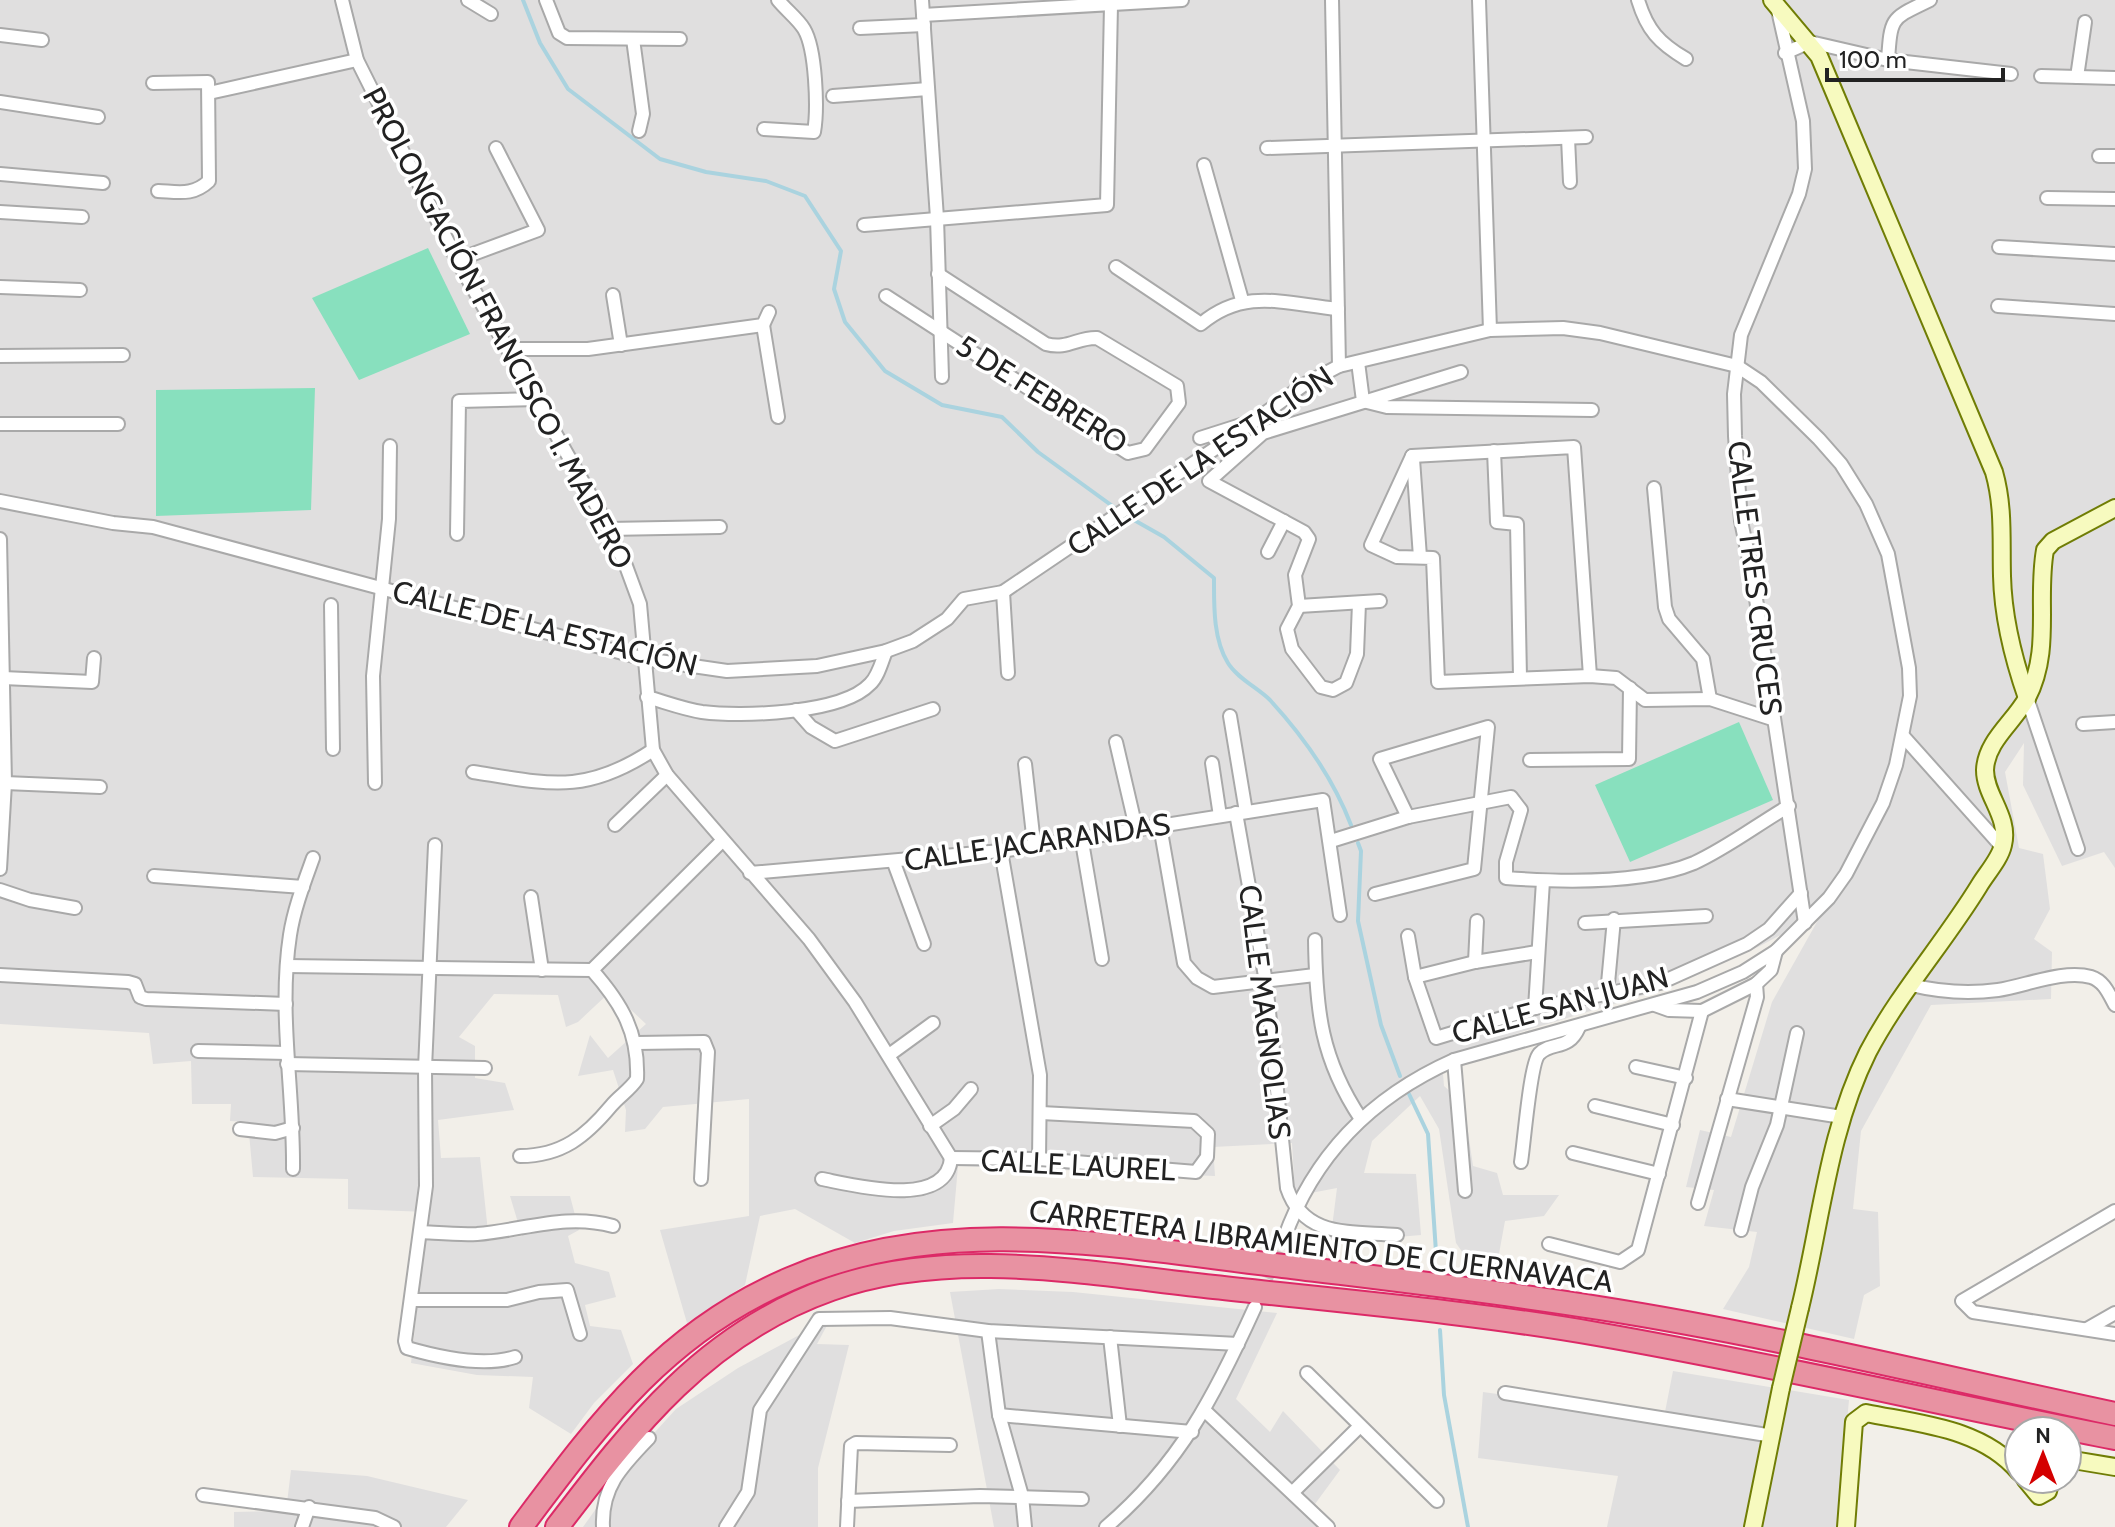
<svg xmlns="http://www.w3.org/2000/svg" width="2115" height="1527" viewBox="0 0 2115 1527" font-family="Cabin,sans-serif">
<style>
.residential{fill:#e0dfdf}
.pitch{fill:#88e0be}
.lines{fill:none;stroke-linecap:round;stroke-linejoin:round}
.stream{stroke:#aad3df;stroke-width:4}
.street-tunnel{stroke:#c8c6c1;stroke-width:12;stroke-dasharray:12 6;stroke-linecap:butt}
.street-casing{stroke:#a9a9a9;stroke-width:16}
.secondary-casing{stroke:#707d05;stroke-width:20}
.highway-casing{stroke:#dc2a67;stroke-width:26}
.street{stroke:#fff;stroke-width:12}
.secondary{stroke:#f7fabf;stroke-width:16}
.highway{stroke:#e892a2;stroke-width:22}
.secondary-bridge-casing{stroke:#707d05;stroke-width:20;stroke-linecap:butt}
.secondary-bridge{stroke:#f7fabf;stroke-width:16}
.labels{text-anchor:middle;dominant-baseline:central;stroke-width:7;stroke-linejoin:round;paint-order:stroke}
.street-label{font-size:30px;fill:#222;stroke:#fff}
</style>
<rect width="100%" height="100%" fill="#f2efe9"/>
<!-- residential -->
<g class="residential">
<path d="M0,0H2115V868L2104,852L2062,866L2023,785L2024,743L2005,772L2019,848L2043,854L2050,909L2034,939L2052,952L2051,999L1931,1005L1861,1131L1853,1209L1878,1212L1880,1286L1864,1295L1854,1339L1723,1309L1749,1267L1757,1232L1704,1226L1714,1190L1686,1187L1700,1130L1731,1137L1772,1002L1822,913L1758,947L1657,991L1524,1031L1442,1061L1444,1086L1464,1104L1473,1166L1497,1173L1503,1195H1559L1544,1216L1505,1221L1496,1270L1474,1269L1456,1243L1439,1129L1420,1096L1372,1141L1364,1173L1416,1174L1421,1235L1330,1243L1337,1188L1295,1196L1292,1143L1213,1147L1215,1176L958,1166L953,1223L894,1231L855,1243L795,1209L760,1216L745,1285L687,1323L660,1230L749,1216V1099L663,1107L645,1129L625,1132L626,1110L613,1070L578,1076L590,1035L608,1058L646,1024L611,991L578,1022L566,1027L558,995L494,994L459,1037L475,1046V1078L505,1083L514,1110L438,1120L441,1158L480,1157L489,1241L522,1236L510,1196H570L579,1230L568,1236L575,1263L609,1272L616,1297L585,1305L590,1326L621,1330L633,1364L594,1403L571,1434L529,1408L533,1377L477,1375L411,1363L428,1212L348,1209V1179L253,1177L248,1122L230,1121L231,1104H192L191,1061L153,1064L149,1033L0,1024Z"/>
<path d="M999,1289L1073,1292L1277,1313L1236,1399L1270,1432L1283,1411L1340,1470L1315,1504L1335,1527H994L950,1292Z"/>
<path d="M831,1318L817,1344L849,1345L818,1468V1527H583L635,1454L676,1409L738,1368Z"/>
<path d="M1673,1371L1849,1400L1837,1527H1607L1618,1476L1478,1458L1483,1392L1664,1417Z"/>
<path d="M291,1470L367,1476L468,1500L446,1527H234V1512L286,1511Z"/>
</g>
<!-- pitch -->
<g class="pitch">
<path d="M428,248L470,334L359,380L312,298Z"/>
<path d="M315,388L311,510L156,516V390Z"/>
<path d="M1739,722L1773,800L1630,862L1595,785Z"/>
</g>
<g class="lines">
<!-- stream -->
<g class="stream">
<path d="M523,0L540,43L568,89L660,159L706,172L766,181L805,196L841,251L834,289L845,322L885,371L942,405L1002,417L1038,452L1118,510"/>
<path d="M1134,520L1164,537L1214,578C1214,605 1213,639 1228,663C1237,678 1258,688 1270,700C1304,737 1333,778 1351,825"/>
<path d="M1358,843L1361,851L1358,921L1381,1025L1400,1076"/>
<path d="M1409,1094L1428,1134L1436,1252"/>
<path d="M1440,1330L1444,1395L1468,1527"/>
</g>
<!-- street-tunnel -->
<path class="street-tunnel" d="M1260,1295L1284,1239"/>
<!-- street casing -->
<g class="street-casing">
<g id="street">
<path d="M342,0L357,60L457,260L600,512L626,566L640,604L653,750L667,775L809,939L855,1002L951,1158"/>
<path d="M468,0L491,14"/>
<path d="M546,0L559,33L567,38L680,39"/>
<path d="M922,0L937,218L942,377"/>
<path d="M1332,0L1339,366"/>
<path d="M1479,0L1490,330"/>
<path d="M1638,0C1647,30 1659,43 1686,59"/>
<path d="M1777,6L1803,121L1805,169L1799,194L1741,335L1734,394L1735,436L1741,521L1753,579L1805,923"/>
<path d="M923,15L1182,0"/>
<path d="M860,28L924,25"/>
<path d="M0,35L42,40"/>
<path d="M633,39L643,114L639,131"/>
<path d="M1785,53L1810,42L1888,60L2011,74"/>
<path d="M1888,60C1891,16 1891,19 1930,0"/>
<path d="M2041,76L2115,78"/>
<path d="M2077,77L2085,22"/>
<path d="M153,83L208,82L209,181C193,196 179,192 158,191"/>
<path d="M209,93L357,60"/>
<path d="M833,96L928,89"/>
<path d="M0,102L98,117"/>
<path d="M764,129L814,132C818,109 816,49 804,29C798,19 786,10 778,0"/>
<path d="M1568,138L1570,182"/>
<path d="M1267,148L1586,137"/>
<path d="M2099,156H2115"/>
<path d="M1204,165L1242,300"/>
<path d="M0,174L103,183"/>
<path d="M2047,198L2115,199"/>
<path d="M0,212L82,217"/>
<path d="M864,225L1107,205L1111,5"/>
<path d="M1999,247L2115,254"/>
<path d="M457,260L538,230L496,148"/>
<path d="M1116,267L1201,324C1245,287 1285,304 1338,309"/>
<path d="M0,287L80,290"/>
<path d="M613,295L621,345"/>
<path d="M886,296L1128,453L1145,449L1179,403L1177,386L1097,338C1078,337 1067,350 1046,344L938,274"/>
<path d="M1998,306L2115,314"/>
<path d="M763,325L778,417"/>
<path d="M510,349H588L763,325L769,312"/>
<path d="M0,356L123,355"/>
<path d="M1358,362L1363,401L1387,407L1592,410"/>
<path d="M0,424H118"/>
<path d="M1200,438L1247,423"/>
<path d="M1494,451L1497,522L1517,524L1520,677"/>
<path d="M1412,456L1371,545L1397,557L1433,558L1438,682L1590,676L1616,678L1645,700L1710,699L1772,719"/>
<path d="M1412,456L1574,447L1590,676"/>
<path d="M1413,459L1420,557"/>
<path d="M1654,488L1665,607L1669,619L1703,659L1710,699"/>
<path d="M0,501L113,523L153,527L645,659L727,671L817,666L886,651L913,641L947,619L964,599L1003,592L1235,435L1305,384L1339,366L1490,330L1563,328L1600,333L1737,366L1761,382L1819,439L1841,464L1866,504L1888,554L1909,668L1910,696L1896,765L1883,803L1846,874L1829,898L1776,951L1743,972L1697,992L1454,1060C1373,1096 1314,1154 1284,1239"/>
<path d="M608,529L720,527"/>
<path d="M457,534L459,401L538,399"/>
<path d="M0,539L5,783L0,869"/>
<path d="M1268,552L1284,521"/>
<path d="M1003,592L1008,673"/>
<path d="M1359,603L1357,654L1346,683L1333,690L1321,687L1292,649L1287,629L1299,606L1295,575L1309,539L1304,532L1209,481L1263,433L1461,372"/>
<path d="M331,605L333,749"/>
<path d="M1299,606L1380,601"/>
<path d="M3,678L92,682L94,658"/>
<path d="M647,697C665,702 683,709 702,712C741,717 842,714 870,684C878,677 882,661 886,651"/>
<path d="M2027,698L2078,849"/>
<path d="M796,710L811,727L835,741L933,709"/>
<path d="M1230,716L1246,812"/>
<path d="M2083,724L2115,722"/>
<path d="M1903,736L2003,848"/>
<path d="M1116,742L1136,828"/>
<path d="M1530,760L1629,759L1630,688"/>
<path d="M1212,763L1220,816"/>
<path d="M1025,764L1034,844"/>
<path d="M473,772C549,784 585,795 653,750"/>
<path d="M5,783L100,787"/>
<path d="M375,783L373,676L389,519L390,446"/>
<path d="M1236,813L1266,982L1287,1188C1304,1239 1352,1231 1397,1235"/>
<path d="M615,825L667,775"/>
<path d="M1160,826L1184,963L1197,978L1213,987L1315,975"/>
<path d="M1081,836L1102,959"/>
<path d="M1331,841L1408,817L1511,797L1521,810L1506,862V878C1560,882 1643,884 1694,863C1727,848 1758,824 1789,806"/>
<path d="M435,845L425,1068L426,1186L405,1341L407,1348C438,1357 484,1367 515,1357"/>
<path d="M1001,851L1040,1075L1039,1159"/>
<path d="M894,863L924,944"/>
<path d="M750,873L1001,851L1323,800L1340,915"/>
<path d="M154,876L303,887"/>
<path d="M0,890L30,900L75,908"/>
<path d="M1375,894L1474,869L1488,727L1380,759L1408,817"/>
<path d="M531,897L542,970"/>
<path d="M1585,923L1706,916"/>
<path d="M1408,936L1415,977L1436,1038L1535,1008L1660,983L1747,944L1769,929L1801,893"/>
<path d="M1315,940C1316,1011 1321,1059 1361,1119"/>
<path d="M1475,962L1477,921"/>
<path d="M287,966L592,970L721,842"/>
<path d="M0,975L128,982L135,984L140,997L146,999L286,1004"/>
<path d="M1415,977L1475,962L1537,952"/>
<path d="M1911,985C1940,992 1967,994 1998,990C2025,986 2064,969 2091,977C2104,981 2109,994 2115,1005"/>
<path d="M1607,994L1614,919"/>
<path d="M1655,1005L1669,1010L1702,1011L1756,984L1771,970L1776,951"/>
<path d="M1535,1008L1543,881"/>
<path d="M637,1043L704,1042L708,1052L701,1179"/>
<path d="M198,1051L287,1053"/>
<path d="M889,1055L933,1023"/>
<path d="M1454,1060L1465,1191"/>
<path d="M287,1064L485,1068"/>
<path d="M1636,1067L1686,1078"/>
<path d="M1727,1099L1842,1117"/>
<path d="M1595,1106L1673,1125"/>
<path d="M930,1126L954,1109L971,1089"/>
<path d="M240,1129L275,1133L293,1128"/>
<path d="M1573,1153L1659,1174"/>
<path d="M520,1156C562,1156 586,1136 611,1106C619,1096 630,1090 637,1079C639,1033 622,1004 592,970"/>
<path d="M951,1158L1039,1159L1196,1172L1207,1157L1208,1134L1194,1121L1041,1113"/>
<path d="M1521,1162C1524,1144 1530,1064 1539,1054C1553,1040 1568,1052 1579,1027"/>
<path d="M293,1169C294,1091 278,1013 290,935C294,909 304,883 313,858"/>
<path d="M822,1179C853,1185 947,1210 951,1158"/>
<path d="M1698,1203L1757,997L1756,984"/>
<path d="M2115,1211L1962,1301L1973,1312L2115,1334"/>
<path d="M1741,1230L1752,1187L1777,1125L1797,1033"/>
<path d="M421,1232C439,1233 459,1235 477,1234C525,1230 566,1213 613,1226"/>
<path d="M1549,1244L1620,1262L1638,1250L1702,1011"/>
<path d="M411,1300H507L539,1292L567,1290L580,1334"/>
<path d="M2087,1329L2115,1313"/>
<path d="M988,1331L999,1415L1022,1496L1025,1527"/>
<path d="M1110,1337L1120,1426"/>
<path d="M1307,1373L1437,1501"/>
<path d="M1505,1393L1773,1436"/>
<path d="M1204,1410L1328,1527"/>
<path d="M999,1415L1192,1432"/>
<path d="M1294,1491L1360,1426"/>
<path d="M203,1495L375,1518L394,1527"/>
<path d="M848,1501L980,1496L1082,1499"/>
<path d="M302,1527L309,1507"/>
<path d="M603,1527C601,1487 622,1466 649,1438"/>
<path d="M726,1527L748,1492L760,1410L819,1319L890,1318L988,1331L1238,1344"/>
<path d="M847,1527L851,1446L856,1443L950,1445"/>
<path d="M1106,1527C1180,1464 1215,1395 1255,1307"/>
</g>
</g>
<!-- secondary casing -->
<g class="secondary-casing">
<g id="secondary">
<path d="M1772,0L1819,56L1994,472C2004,507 2001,540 2002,576C2003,619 2013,658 2027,698"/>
<path d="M1800,1308C1821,1223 1828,1132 1868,1052C1899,993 1944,943 1979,886C1986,874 2000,859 2003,845C2010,817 1985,796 1985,770C1986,741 2014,722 2027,698C2052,650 2036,600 2045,550L2053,541L2115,508"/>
<path d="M2067,1459L2115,1467"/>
<path d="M2025,1479L2039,1496L2048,1491L2051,1479"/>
<path d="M1753,1527L1781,1388"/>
<path d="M1846,1527L1854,1422L1866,1413C1920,1424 1982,1428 2019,1472"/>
</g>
</g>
<!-- highway casing -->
<g class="highway-casing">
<g id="highway">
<path d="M521,1527C599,1423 665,1332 790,1279C947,1211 1119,1247 1283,1266C1388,1279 1494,1291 1599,1308C1772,1335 1944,1378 2115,1414"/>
<path d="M557,1527C634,1426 706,1333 831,1289C951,1246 1091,1274 1214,1287C1341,1301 1471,1312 1597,1334C1770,1364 1942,1404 2115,1438"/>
</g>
</g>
<!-- street -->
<use href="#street" class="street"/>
<!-- secondary -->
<use href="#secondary" class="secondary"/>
<!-- highway -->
<use href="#highway" class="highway"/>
<!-- secondary-bridge casing -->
<g class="secondary-bridge-casing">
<path id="secondary-bridge" d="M1781,1388L1800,1308"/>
</g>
<!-- secondary-bridge -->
<use href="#secondary-bridge" class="secondary-bridge"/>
</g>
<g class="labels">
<!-- street labels -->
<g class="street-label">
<text transform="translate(498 328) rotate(62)">PROLONGACIÓN FRANCISCO I. MADERO</text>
<text transform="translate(1042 394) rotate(32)">5 DE FEBRERO</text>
<text transform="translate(1200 461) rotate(-34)">CALLE DE LA ESTACIÓN</text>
<text transform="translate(1755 578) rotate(83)">CALLE TRES CRUCES</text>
<text transform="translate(545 628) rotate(14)">CALLE DE LA ESTACIÓN</text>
<text transform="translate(1037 842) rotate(-8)">CALLE JACARANDAS</text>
<text transform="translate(1560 1005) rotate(-15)">CALLE SAN JUAN</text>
<text transform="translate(1265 1012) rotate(83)">CALLE MAGNOLIAS</text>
<text transform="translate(1078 1165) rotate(3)">CALLE LAUREL</text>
<text transform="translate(1321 1246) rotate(7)">CARRETERA LIBRAMIENTO DE CUERNAVACA</text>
</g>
</g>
<!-- north arrow -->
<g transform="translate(2043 1455)"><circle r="38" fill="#ffffff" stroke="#a7a7a7" stroke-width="2"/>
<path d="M0-6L14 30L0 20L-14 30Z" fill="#d40000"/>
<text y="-12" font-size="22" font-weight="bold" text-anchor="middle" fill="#222222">N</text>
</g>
<!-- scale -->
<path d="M1827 68v12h176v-12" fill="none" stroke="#222222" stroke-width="4"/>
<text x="1839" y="68" font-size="24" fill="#222222" stroke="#ffffff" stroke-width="6" paint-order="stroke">100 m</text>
</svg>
